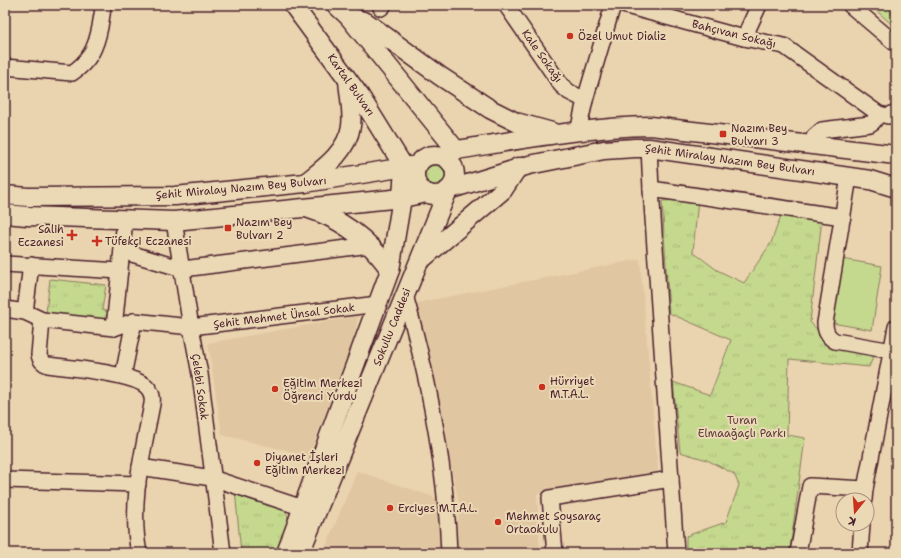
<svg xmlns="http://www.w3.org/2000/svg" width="901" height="558" viewBox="0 0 901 558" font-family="'Shantell Sans',sans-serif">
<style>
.built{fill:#e1c6a2}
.grass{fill:url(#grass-tufts);stroke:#887c5c}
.cemetery{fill:url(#cemetery-stones);stroke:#887c5c}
.pitch{fill:#c5d98e;stroke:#887c5c}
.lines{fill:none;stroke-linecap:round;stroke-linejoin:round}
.minor-casing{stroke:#4a1f2b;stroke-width:18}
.major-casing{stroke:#4a1f2b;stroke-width:21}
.minor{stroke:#ebd9b6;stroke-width:15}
.major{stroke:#ebd9b6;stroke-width:18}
.poi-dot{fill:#c8321e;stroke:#ebd9b6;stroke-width:1.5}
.labels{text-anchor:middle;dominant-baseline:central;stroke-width:4;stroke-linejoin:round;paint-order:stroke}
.street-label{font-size:11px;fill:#4a1f2b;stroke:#ebd9b6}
.poi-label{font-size:11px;fill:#4a1f2b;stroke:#ebd9b6;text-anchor:start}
.park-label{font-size:11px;fill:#5c3b3a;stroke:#ebd9b6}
</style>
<defs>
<pattern id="grass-tufts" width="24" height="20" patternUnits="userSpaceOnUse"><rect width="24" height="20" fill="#c5d98e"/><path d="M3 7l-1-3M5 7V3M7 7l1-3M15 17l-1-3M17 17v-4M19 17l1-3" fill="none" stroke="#abba7b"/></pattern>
<pattern id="cemetery-stones" width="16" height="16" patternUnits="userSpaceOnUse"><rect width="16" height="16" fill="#c5d98e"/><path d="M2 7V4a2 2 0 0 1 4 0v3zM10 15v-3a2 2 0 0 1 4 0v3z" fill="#abba7b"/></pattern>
</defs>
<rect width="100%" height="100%" fill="#ead4af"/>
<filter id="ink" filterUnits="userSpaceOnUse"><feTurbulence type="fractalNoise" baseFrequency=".025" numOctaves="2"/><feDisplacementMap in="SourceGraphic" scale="8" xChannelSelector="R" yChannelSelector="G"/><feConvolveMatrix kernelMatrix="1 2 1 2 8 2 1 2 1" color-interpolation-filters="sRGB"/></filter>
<g filter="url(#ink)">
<!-- built -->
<g class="built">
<path d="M640,259L658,471L537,494L540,553H456L455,535L460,508L416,303Z"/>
<path d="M358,316L353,343L309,456L222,435L208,343Z"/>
<path d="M357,471L437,498L441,518L443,553H323Z"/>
</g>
<!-- grass -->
<g class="grass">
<circle cx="435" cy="175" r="12"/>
<path d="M698,199L693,252L717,270L744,283L771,243L783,210H823L810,322L825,338L877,348L869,367L789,359L787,435L805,438L790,550L769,553H686V536L726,522L739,485L734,474L707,460L680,452L673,382L710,395L731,340L669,313L662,201Z"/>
<path d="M50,279L106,285L102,310L109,312L100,323L46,313Z"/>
<path d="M235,490L282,506L287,514L289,523L276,553H241Z"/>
</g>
<!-- cemetery -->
<path class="cemetery" d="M870,5H896V28Z"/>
<!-- pitch -->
<path class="pitch" d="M842,259L882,266L872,330L832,323Z"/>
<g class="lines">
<!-- minor casing -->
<g class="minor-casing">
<g id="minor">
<path d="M506,5L561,85L569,92L585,100"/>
<path d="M623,5L744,38L784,46L879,114L888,116L896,112"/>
<path d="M850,5L896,44"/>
<path d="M381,8L384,5"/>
<path d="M744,38L759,5"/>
<path d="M5,67L72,73C90,61 96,47 100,27C101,19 103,12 103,5"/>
<path d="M578,132L585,100L613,5"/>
<path d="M812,145L814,137L822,130L870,124L873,122L879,114"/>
<path d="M649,148L651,189L676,553"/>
<path d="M849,177L825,323C825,332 828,337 835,341L892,351"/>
<path d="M651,189L843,217"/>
<path d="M174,221L191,327L200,374L223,553"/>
<path d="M122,251L183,269L370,245"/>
<path d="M5,264L120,271"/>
<path d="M405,295C429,380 446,465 449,553"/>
<path d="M5,309L25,312L42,320L114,328L134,321L191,327L378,304"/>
<path d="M25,312L31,265"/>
<path d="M42,320L39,355C40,360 42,363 48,365C69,368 134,373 147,387C152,392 153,398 152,404C143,453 129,503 139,553"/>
<path d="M114,328L125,219"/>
<path d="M123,376L134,321"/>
<path d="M140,467L212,478L303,508"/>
<path d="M5,480L138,484"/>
<path d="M864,500L865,489L896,327"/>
<path d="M555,553L550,498L671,479"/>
<path d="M798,553L810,486L865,489"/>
<path d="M860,553L862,524"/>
</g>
</g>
<!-- major casing -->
<g class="major-casing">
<g id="major">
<path d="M293,5L360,96L404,167"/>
<path d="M336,5L348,16L456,150"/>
<path d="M348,16L366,22L440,76L490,109L516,122L552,132"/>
<path d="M456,150C520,140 586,127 651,126L896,155"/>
<circle cx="435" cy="175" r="20"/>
<path d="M305,183C324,168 347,152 351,126C353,113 349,94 348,80"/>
<path d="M448,190L529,165L604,150L635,148H649L870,180L896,188"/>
<path d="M5,195L28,197L175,196L305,183L418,165"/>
<path d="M309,209C344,220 370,241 390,270"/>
<path d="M5,214L27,216L174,221L402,198L427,193"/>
<path d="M421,260L503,190L518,167"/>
<path d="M286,553L390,270L402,198L404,167"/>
<path d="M300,553L448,190"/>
</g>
</g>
<!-- minor -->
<use href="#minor" class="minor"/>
<!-- major -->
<use href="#major" class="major"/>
</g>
</g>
<!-- markers -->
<g class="poi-dot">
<circle cx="570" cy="36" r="4"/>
<rect x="719" y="130" width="8" height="8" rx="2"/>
<rect x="224" y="224" width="8" height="8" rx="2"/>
<path d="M70 229h4v4h4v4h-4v4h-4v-4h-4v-4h4z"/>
<path d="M95 235h4v4h4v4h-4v4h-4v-4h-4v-4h4z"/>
<circle cx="542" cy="387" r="4"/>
<circle cx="275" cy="389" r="4"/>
<circle cx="257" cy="463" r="4"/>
<circle cx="390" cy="508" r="4"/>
<circle cx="498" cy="522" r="4"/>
</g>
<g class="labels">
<!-- street labels -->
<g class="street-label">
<text transform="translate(734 34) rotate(14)">Bahçıvan Sokağı</text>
<text transform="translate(542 56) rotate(55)">Kale Sokağı</text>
<text transform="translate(351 85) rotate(55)">Kartal Bulvarı</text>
<text transform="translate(730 160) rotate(8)">Şehit Miralay Nazım Bey Bulvarı</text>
<text transform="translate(241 188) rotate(-5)">Şehit Miralay Nazım Bey Bulvarı</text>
<text transform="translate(284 316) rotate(-7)">Şehit Mehmet Ünsal Sokak</text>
<text transform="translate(392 327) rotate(-68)">Sokullu Caddesi</text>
<text transform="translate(200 387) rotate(82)">Çelebi Sokak</text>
</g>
<!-- poi labels -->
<g class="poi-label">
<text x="578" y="36">Özel Umut Dializ</text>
<text x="731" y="128">Nazım Bey<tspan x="731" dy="13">Bulvarı 3</tspan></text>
<text x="236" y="222">Nazım Bey<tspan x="236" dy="13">Bulvarı 2</tspan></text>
<text x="64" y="229" text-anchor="end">Salih<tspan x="64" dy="13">Eczanesi</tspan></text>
<text x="105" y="241">Tüfekçi Eczanesi</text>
<text x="550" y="381">Hürriyet<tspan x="550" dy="13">M.T.A.L.</tspan></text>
<text x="283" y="383">Eğitim Merkezi<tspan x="283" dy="13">Öğrenci Yurdu</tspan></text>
<text x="265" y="457">Diyanet İşleri<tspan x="265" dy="13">Eğitim Merkezi</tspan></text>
<text x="398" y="508">Erciyes M.T.A.L.</text>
<text x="506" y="516">Mehmet Soysaraç<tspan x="506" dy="13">Ortaokulu</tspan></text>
</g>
<!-- park labels -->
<g class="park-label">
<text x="742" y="420">Turan<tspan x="742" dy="13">Elmaağaçlı Parkı</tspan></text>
</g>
</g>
<!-- margin -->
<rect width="901" height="558" fill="none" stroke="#ebd9b6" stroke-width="20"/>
<rect x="10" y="10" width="881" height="538" fill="none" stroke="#4a1f2b" stroke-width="1.5" filter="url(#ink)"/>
<!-- north arrow -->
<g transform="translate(855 512) rotate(197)"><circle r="19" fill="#ebd9b6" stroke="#ab8f7e"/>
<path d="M0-3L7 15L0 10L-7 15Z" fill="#c8321e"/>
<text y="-6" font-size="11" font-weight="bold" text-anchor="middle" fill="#4a1f2b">K</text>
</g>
</svg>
